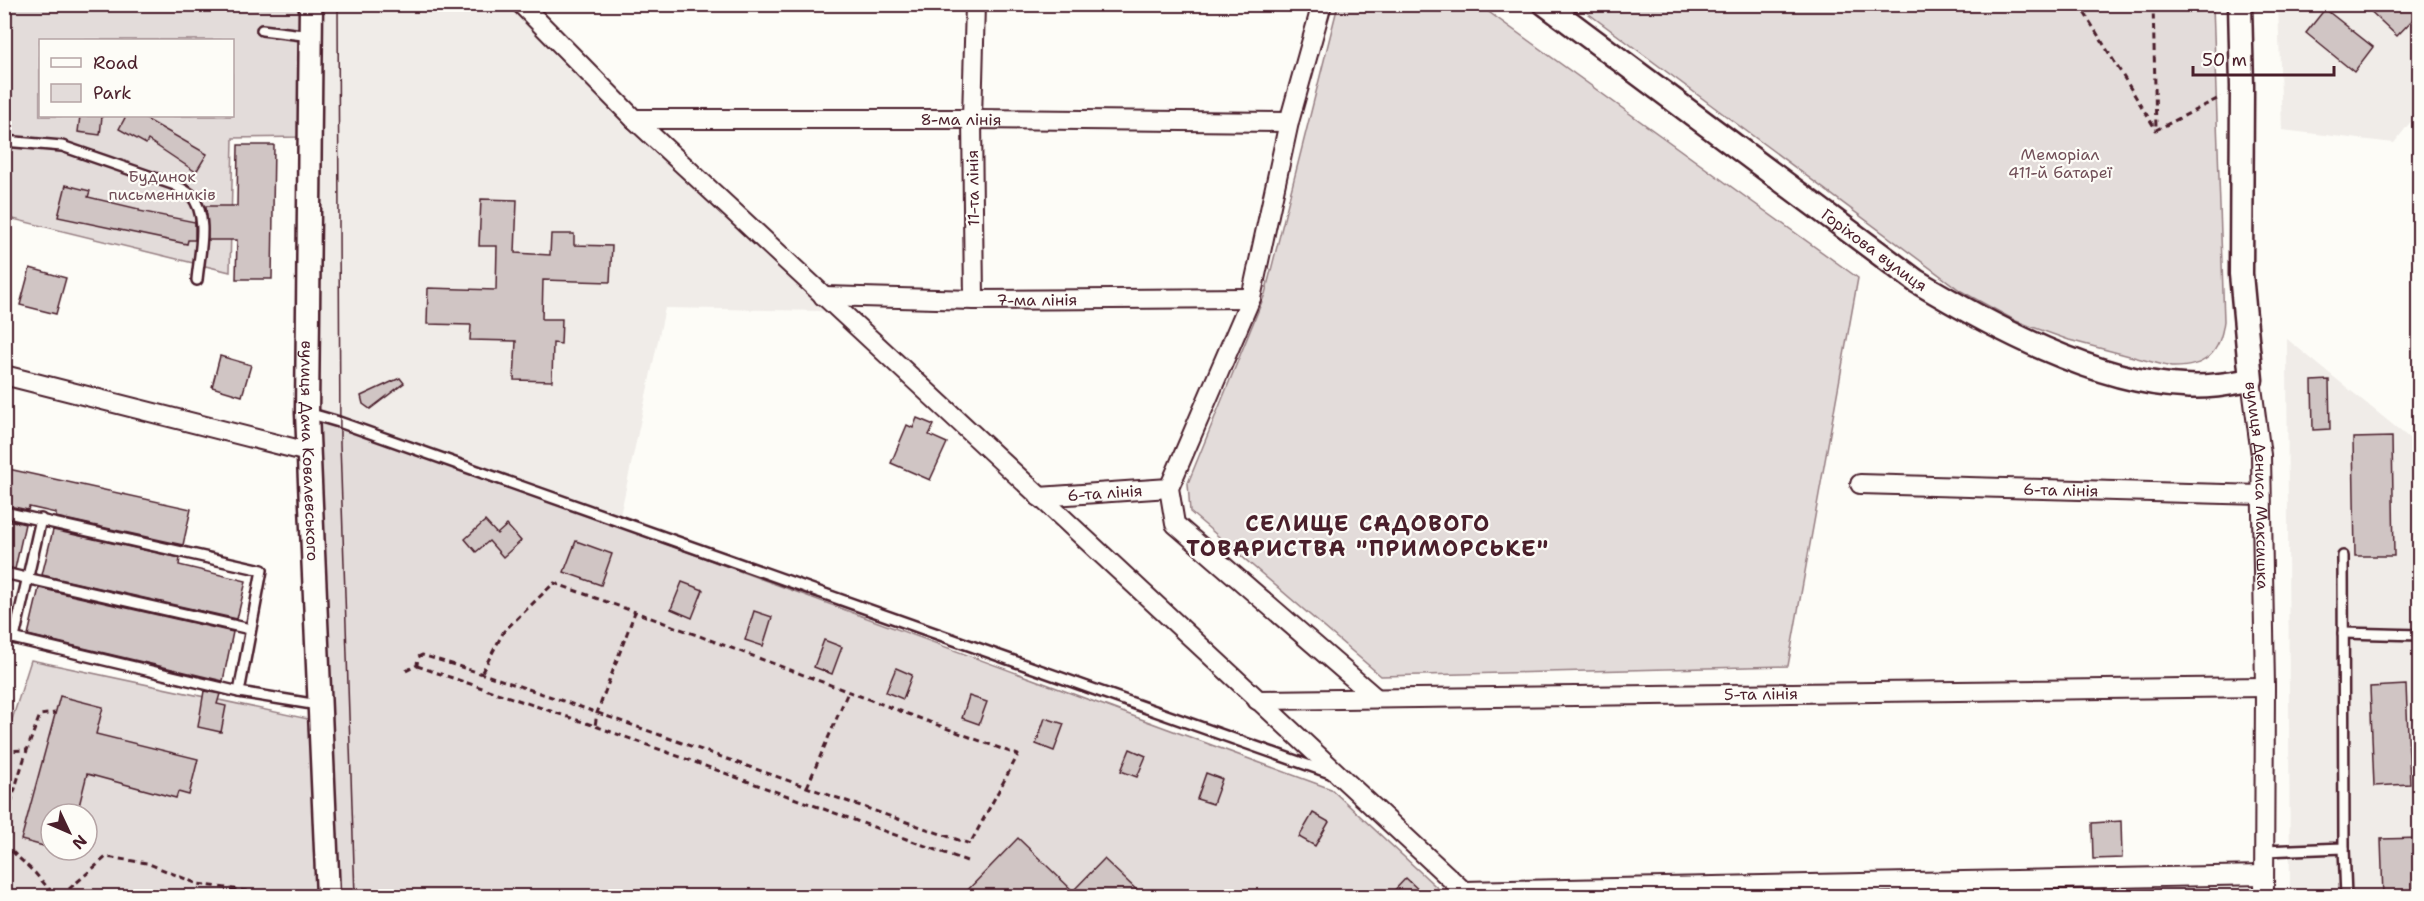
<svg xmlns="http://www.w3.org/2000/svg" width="2424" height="901" viewBox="0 0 2424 901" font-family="'Shantell Sans',sans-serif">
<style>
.built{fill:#f0ece8}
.green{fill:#e3dcda;stroke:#967e82;stroke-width:1.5;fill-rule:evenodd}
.building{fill:#d0c5c4;stroke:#4a1f2b;stroke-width:1.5}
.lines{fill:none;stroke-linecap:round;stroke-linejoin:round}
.service-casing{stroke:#4a1f2b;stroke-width:14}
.minor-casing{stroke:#4a1f2b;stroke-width:22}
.tertiary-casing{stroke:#4a1f2b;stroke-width:27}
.path{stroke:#4a1f2b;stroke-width:3;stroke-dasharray:6 4.5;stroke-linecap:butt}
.service{stroke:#fdfcf7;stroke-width:9}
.minor{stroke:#fdfcf7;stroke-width:18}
.tertiary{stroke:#fdfcf7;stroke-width:22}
.tram{stroke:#4a1f2b;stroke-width:1.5}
.labels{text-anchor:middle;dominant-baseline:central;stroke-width:4.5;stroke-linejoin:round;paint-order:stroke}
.street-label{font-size:16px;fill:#4a1f2b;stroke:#fdfcf7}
.park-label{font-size:16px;fill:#704e57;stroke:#fdfcf7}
.district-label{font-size:22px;font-weight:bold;letter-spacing:1.5px;fill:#4a1f2b;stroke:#fdfcf7}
</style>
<rect width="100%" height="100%" fill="#fdfcf7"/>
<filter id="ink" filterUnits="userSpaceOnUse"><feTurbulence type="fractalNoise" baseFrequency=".0167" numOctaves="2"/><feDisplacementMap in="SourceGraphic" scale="12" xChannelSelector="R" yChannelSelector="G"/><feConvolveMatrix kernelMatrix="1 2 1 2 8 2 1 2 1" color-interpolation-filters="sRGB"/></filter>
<g filter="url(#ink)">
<!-- built -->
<g class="built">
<path d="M318,5H507L824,311L665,308L620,516L309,408Z"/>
<path d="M2278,5H2419V111L2394,143L2282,130Z"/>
<path d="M2287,339L2419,446V896H2290Z"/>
</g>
<!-- green -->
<g class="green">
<path d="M5,5H304V137L233,138L230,272L5,217ZM40,40H232V116H40Z"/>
<path d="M1338,5H1479L1858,278L1788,666L1381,676L1190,512L1188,483L1265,294Z"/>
<path d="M1577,5H2213L2224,321C2220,354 2205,368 2171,367L2069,340L2016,321L1961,291Z"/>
<path d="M312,420L381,439L1331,789L1446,896H336Z"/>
<path d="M31,660L313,720L321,896H5V725L10,726ZM51,814H87V850H51Z"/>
</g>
<!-- building -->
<g class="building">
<path d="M2363,4H2420V12L2397,36Z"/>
<path d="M2325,9L2373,47L2354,72L2306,33Z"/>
<path d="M80,116H102L100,135L78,132Z"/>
<path d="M126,116H141L207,154L196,172L148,140L146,144L119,129Z"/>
<path d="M238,145H274L272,279H236L237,240H208L206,206H237Z"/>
<path d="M66,185L90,191L88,197L139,209V211L195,222V240H188L187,244L58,217Z"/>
<path d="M481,199L517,200L515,253L550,255L551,234H574V245L612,246L610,282L543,280L542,319H562L561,344L553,343L552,381L514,380L516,341L470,340L471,325L427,324L428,288L496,290L497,246H479Z"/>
<path d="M30,268L66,278L56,314L20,305Z"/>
<path d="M220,356L251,365L242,396L212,387Z"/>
<path d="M400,378L404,383L370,409L363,404L361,396Z"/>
<path d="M2329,380L2330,429L2313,430L2312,381Z"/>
<path d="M917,418L934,425L929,435L947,443L930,480L891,463L907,425L913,428Z"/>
<path d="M2392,437L2394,556H2355L2353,438Z"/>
<path d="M4,468L191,509L183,545L56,517V513L29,507L28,510L4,505Z"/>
<path d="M4,519L25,524L15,569L4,566Z"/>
<path d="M485,521L497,534L507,525L521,541L503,557L489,541L476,552L465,539Z"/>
<path d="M53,530L180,558L179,565L246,581L237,619L42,575Z"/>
<path d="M576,541L612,554L601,585L564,572Z"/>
<path d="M682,582L703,590L692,618L671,609Z"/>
<path d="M39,588L233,632L223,681L28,635Z"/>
<path d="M754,611L772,617L763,646L745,640Z"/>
<path d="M824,640L842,647L832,674L814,667Z"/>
<path d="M896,668L912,675L903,699L886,692Z"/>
<path d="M2406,685L2410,784L2374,786L2370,687Z"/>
<path d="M204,691L220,694L217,704L226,706L221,732L198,727Z"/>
<path d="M60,696L103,707L96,734L198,759L189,795L178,792L176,798L87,774L77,814H51V848L21,840Z"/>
<path d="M969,696L987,702L979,724L962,718Z"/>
<path d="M1045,718L1064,724L1054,751L1036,744Z"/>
<path d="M1130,749L1146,756L1137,777L1121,771Z"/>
<path d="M1206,773L1222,779L1213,804L1197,799Z"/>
<path d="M1313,813L1329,822L1315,846L1299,837Z"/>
<path d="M2121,821L2122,858L2093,859L2092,823Z"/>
<path d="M1018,838L1073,891L1104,859L1144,897H961Z"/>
<path d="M2420,838V897H2383L2381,839Z"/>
<path d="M1406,878L1426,897H1388Z"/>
</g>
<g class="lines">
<!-- service casing -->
<g class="service-casing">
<g id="service">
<path d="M262,30L311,36"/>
<path d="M4,141L62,146L175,185C179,188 187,191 191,195C210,216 199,255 197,280"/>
<path d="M308,413L339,422L1330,773"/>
<path d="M4,512L262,570L239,692"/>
<path d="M4,573L250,629"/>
<path d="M2343,633L2420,635"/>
<path d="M4,636L239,692L318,705"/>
<path d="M14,638L41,519"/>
<path d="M2344,848L2346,896"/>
<path d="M2264,851L2344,848L2343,556"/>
</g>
</g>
<!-- minor casing -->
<g class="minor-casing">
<g id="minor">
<path d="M521,4L634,119L1469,896"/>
<path d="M1322,4L1289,122L1251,298L1169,488L1175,524L1376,698"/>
<path id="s1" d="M634,119H972L1289,122"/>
<path id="s2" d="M823,296L974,300L1251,298"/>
<path d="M974,300L972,119L975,4"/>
<path d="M4,375L308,452"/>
<path id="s3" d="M2251,380L2261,455L2265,687L2264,896"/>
<path id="s4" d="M1860,484L2261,495"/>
<path id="s5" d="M1039,497L1169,488"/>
<path id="s6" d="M1257,700L2265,687"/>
<path d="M1464,891L2264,875"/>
</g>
</g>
<!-- tertiary casing -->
<g class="tertiary-casing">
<g id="tertiary">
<path id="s7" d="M311,4L307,413L328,896"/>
<path id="s8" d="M1545,4L1916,281C1991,326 2095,382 2183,386C2206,388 2229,384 2251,380L2241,274L2242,87L2240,4"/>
</g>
</g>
<!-- path -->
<g class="path">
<path d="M2079,4L2156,130L2221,97"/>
<path d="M2153,4L2156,128"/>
<path d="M417,666L595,726L967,861"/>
<path d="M406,671L417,665L418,657L422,655C502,679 581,707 660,735C763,772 866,808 970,844L1018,755L635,612L597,713L595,726"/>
<path d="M482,672L504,631L554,583L635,612"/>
<path d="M4,751L26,750"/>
<path d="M807,787L848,692"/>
<path d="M4,834C12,793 25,754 40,715L55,713"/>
<path d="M4,844L35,873L55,896"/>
<path d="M61,896L106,857L147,863L198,884L247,891"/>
<path d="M247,896V891L286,894"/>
</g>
<!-- service -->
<use href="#service" class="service"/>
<!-- minor -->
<use href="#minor" class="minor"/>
<!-- tertiary -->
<use href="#tertiary" class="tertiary"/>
<!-- tram -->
<path class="tram" d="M338,4L340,444L355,896"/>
</g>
</g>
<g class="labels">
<!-- street labels -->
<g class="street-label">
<text stroke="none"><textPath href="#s1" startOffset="327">8-ма лінія</textPath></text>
<text transform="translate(973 188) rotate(-91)">11-та лінія</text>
<text stroke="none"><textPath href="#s8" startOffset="411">Горіхова вулиця</textPath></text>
<text stroke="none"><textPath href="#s2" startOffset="214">7-ма лінія</textPath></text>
<text stroke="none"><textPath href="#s7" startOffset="447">вулиця Дача Ковалевського</textPath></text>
<text stroke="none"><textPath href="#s3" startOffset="106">вулиця Дениса Максишка</textPath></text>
<text stroke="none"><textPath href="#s4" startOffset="201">6-та лінія</textPath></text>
<text stroke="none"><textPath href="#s5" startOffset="66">6-та лінія</textPath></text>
<text stroke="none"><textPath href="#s6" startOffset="504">5-та лінія</textPath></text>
</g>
<!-- park labels -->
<g class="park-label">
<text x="2060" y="154">Меморіал<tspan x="2060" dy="18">411-й батареї</tspan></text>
<text x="162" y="176">Будинок<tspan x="162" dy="18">письменників</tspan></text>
</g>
<!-- district labels -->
<g class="district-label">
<text x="1368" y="523">СЕЛИЩЕ САДОВОГО<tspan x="1368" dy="25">ТОВАРИСТВА "ПРИМОРСЬКЕ"</tspan></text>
</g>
</g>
<!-- margin -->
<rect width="2424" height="901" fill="none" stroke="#fdfcf7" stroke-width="24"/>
<rect x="12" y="12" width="2400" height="877" fill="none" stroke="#4a1f2b" stroke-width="2" filter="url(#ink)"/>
<!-- legend -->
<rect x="39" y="39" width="195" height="78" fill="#fdfcf7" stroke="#b5a4a5" stroke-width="1.5"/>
<rect x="51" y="58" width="30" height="9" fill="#fdfcf7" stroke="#b5a4a5" stroke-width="1.5"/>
<text x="93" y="69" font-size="18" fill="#4a1f2b">Road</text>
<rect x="51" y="84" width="30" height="18" fill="#e3dcda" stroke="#b5a4a5" stroke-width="1.5"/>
<text x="93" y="99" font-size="18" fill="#4a1f2b">Park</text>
<!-- north arrow -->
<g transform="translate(69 832) rotate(134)"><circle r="28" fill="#fdfcf7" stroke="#b5a4a5" stroke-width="1.5"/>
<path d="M0-4.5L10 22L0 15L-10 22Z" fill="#4a1f2b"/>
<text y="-9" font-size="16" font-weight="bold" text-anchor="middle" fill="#4a1f2b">N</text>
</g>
<!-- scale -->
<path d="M2193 66v9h141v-9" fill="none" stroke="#4a1f2b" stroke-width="3"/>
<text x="2202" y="66" font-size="18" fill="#4a1f2b" stroke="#fdfcf7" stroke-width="4.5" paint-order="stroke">50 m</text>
</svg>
